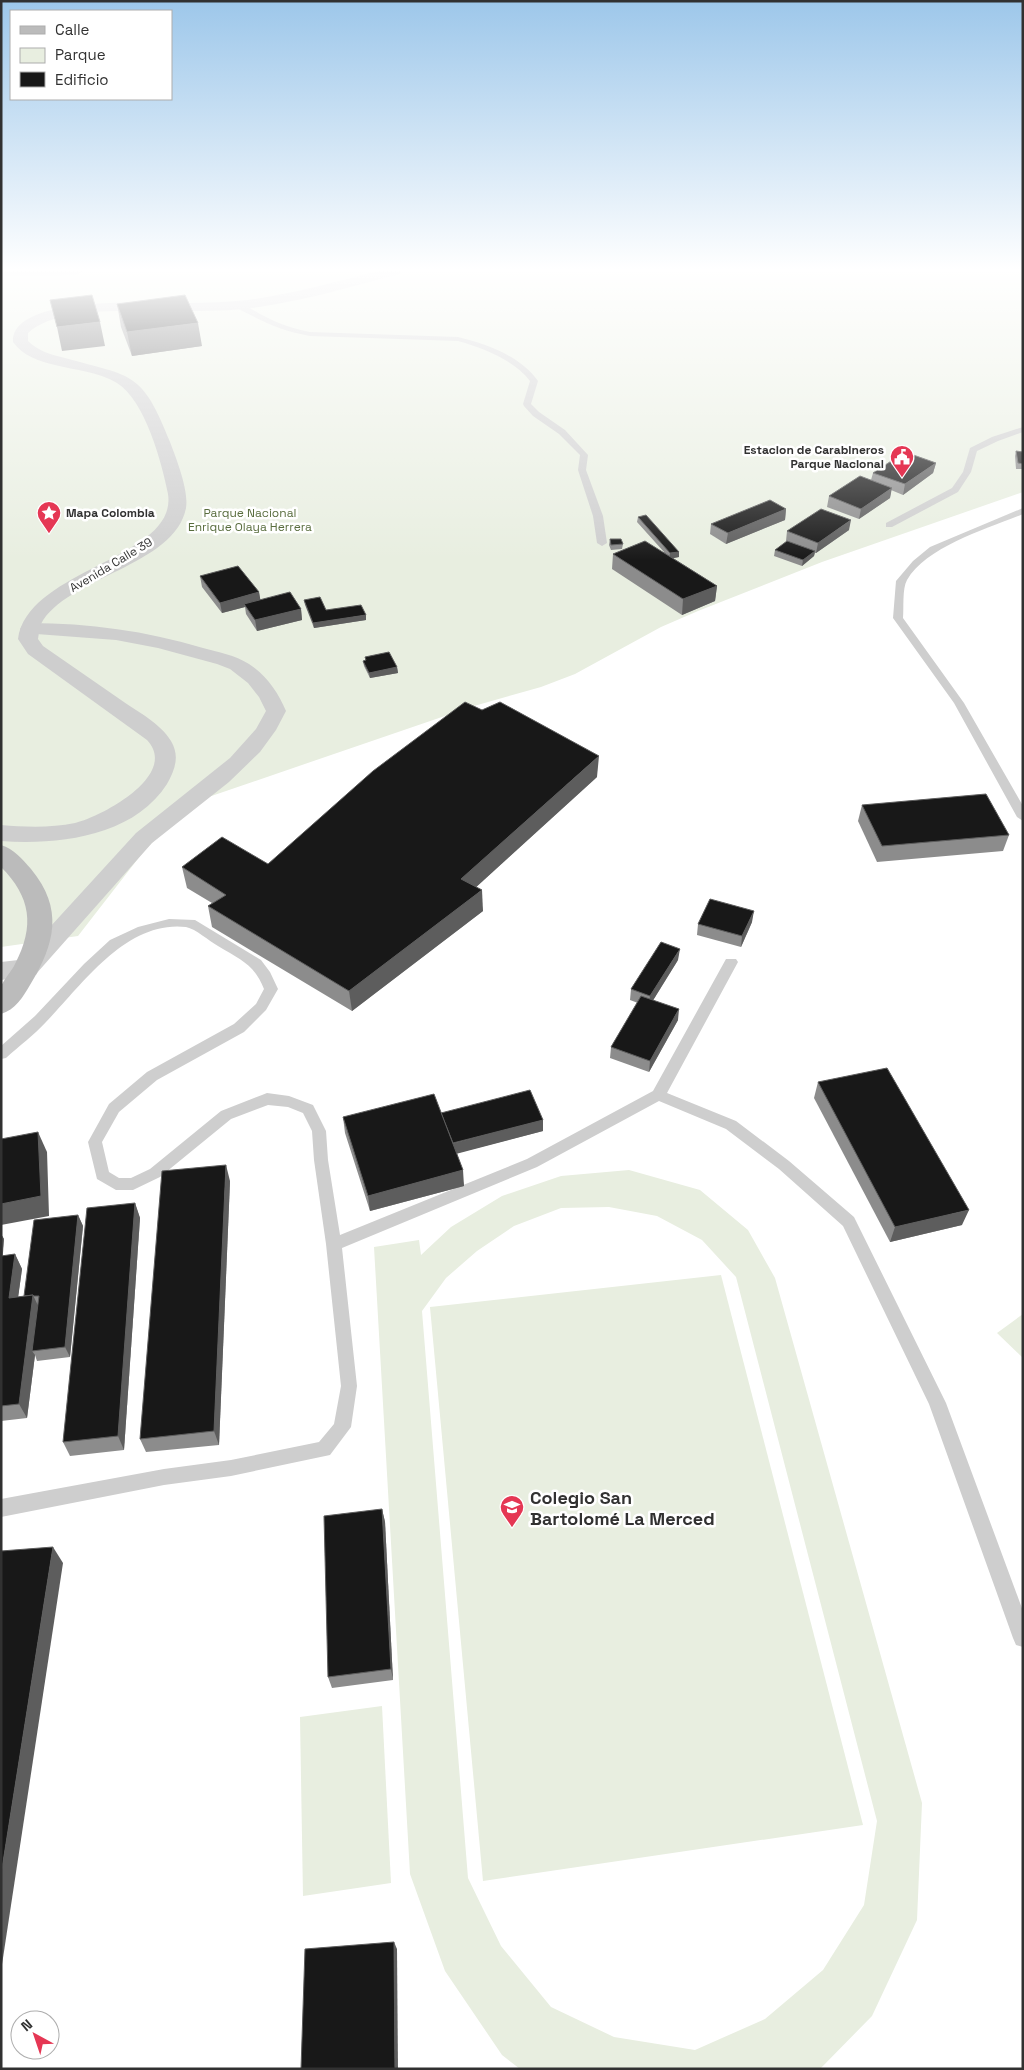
<svg xmlns="http://www.w3.org/2000/svg" width="1024" height="2070" viewBox="0 0 1024 2070" font-family="'Space Grotesk',sans-serif">
<style>
.green{fill:#e8eee0;fill-rule:evenodd}
.lines{fill:none;stroke-linecap:round;stroke-linejoin:round}
.service{fill:#cecece;fill-rule:evenodd}
.minor{fill:#cecece;fill-rule:evenodd}
.tertiary{fill:#cecece;fill-rule:evenodd}
.secondary{fill:#bbb;fill-rule:evenodd}
.wall{fill:#8c8c8c}
.shaded-wall{fill:#5d5d5d}
.building{fill:#181818;stroke:#5d5d5d}
.labels{text-anchor:middle;dominant-baseline:central;stroke-width:5;stroke-linejoin:round;paint-order:stroke}
.far-poi-label{font-size:12px;font-weight:bold;fill:#313131;stroke:#fff;text-anchor:end}
.far-park-label{font-size:12px;fill:#596d3e;stroke:#fff}
.far-street-label{font-size:12px;fill:#313131;stroke:#fff}
.near-poi-label{font-size:18px;font-weight:bold;fill:#313131;stroke:#fff;text-anchor:start}
</style>
<rect width="100%" height="100%" fill="#fff"/>
<!-- green -->
<g class="green">
<path d="M1,271H1023V492L822,562L698,611L661,627L575,674L541,687L474,706L191,803L144,851L78,936L1,947Z"/>
<path d="M629,1170L700,1190L748,1230L775,1278L922,1803L917,1920L872,2016L820,2069H520L502,2055L445,1971L410,1874L374,1247L419,1240L421,1255L451,1227L502,1196L561,1176ZM609,1207L657,1216L702,1240L736,1277L877,1821L864,1905L823,1970L765,2019L695,2050L614,2037L551,2007L501,1946L468,1878L422,1311L446,1278L477,1251L514,1226L561,1208Z"/>
<path d="M721,1275L863,1825L483,1881L430,1307Z"/>
<path d="M1023,1314V1358L997,1333Z"/>
<path d="M382,1706L391,1883L303,1896L300,1717Z"/>
</g>
<g class="lines">
<!-- service -->
<g class="service">
<path d="M235,303H241C265,317 282,327 310,332L458,337C487,344 520,356 538,381L531,404L539,412L565,430L588,455L586,470L603,516L607,543L602,546L597,543L593,516L578,470L580,455L559,434L533,416L524,406L523,404L530,381C514,360 483,348 458,341L310,336C279,331 262,321 235,307Z"/>
<path d="M1023,427V432L998,441L977,451L971,472L958,492L892,527H886V523L952,488L963,472L970,448L992,437Z"/>
<path d="M1023,508V514C987,529 927,546 907,580C902,589 904,608 903,618L964,703L1023,806V821L1017,817L954,703L893,618L896,581L913,561L930,547Z"/>
<path d="M169,919L195,920L261,960L270,972L278,989L266,1010L244,1032L157,1080L119,1112L102,1142L109,1172L119,1178H131L150,1169L221,1111L262,1095L267,1093L289,1096L313,1105L326,1131L328,1160L340,1235L527,1159L653,1091L726,959H736L738,962L667,1093L736,1121L789,1161L854,1217L946,1403L1023,1611V1647L1016,1645L1013,1638L929,1404L843,1226L779,1169L726,1129L659,1101L537,1167L342,1248L357,1386L351,1427L330,1455L231,1476L164,1485L1,1517V1499L164,1469L231,1460L319,1442L334,1424L341,1386L326,1244L314,1160L312,1131L303,1113L288,1107L268,1105L231,1119L160,1177L133,1190H116L97,1179L88,1142L109,1104L147,1072L234,1024L256,1004L264,989C254,964 241,960 218,946C209,941 196,929 186,927C126,920 82,985 46,1022C34,1035 19,1046 6,1058L1,1059V1046L35,1016L84,964L110,940L138,927Z"/>
</g>
<!-- minor -->
<path class="minor" d="M30,623C89,623 146,631 203,648C218,652 235,655 249,664C266,675 278,692 286,711L276,730L260,752L229,782L152,843L36,974L27,977L18,974L14,968L18,962L136,833L230,758L256,729L266,711L259,697L248,683L230,669L217,664L158,648L116,640L23,633L20,629L23,625Z"/>
<!-- tertiary -->
<g class="tertiary">
<path d="M1,271H83L76,275L1,276Z"/>
<path d="M378,271H402L400,274C353,286 307,300 259,307C233,311 206,311 180,311C139,312 59,304 28,333V341C38,351 52,355 65,358C133,377 142,371 170,442C176,458 189,490 186,508C175,566 66,577 41,624C39,628 39,634 38,639L43,646C69,664 95,682 121,700C138,712 160,723 171,741C180,756 175,770 167,784C133,837 58,845 1,841V825C25,827 51,828 75,823C101,817 180,775 147,740L28,654L18,639C28,568 178,559 168,494C162,463 145,400 117,383C99,372 75,370 55,365C39,361 23,356 13,342C11,294 155,303 187,303C207,303 228,302 248,300C292,294 335,282 378,271Z"/>
<path d="M27,959L36,961L40,968L36,975L1,980V962Z"/>
</g>
<!-- secondary -->
<path class="secondary" d="M1,845C14,849 22,859 31,869C64,909 55,944 30,985C23,997 15,1010 1,1014C1,1005 0,995 1,987C3,980 12,971 15,964C35,926 31,897 1,867Z"/>
</g>
<!-- wall -->
<g class="wall">
<path d="M117,304L202,346L132,356L121,327Z"/>
<path d="M1016,451L1023,452V469H1016L1015,456Z"/>
<path d="M936,463L933,473L903,495L891,490L890,498L859,519L827,507L829,496L871,480L873,473Z"/>
<path d="M786,509L785,520L726,544L710,534L711,524Z"/>
<path d="M638,517L679,552V557L673,558L717,586L715,601L682,615L612,569L613,554L664,552L637,522Z"/>
<path d="M849,530L816,553H815L814,556L802,566L774,556L775,550L787,542L786,541L787,531Z"/>
<path d="M610,539L623,544L622,549L611,550L609,545Z"/>
<path d="M200,576L259,592L260,600L301,609L302,620L257,631L246,614L245,607L222,613L202,587Z"/>
<path d="M304,600L326,610L366,620L314,628L305,605Z"/>
<path d="M365,657L397,667L398,673L370,678L364,666L363,661H365Z"/>
<path d="M597,777L476,887L483,911L352,1011L212,927L208,906L212,903L187,888L182,867L268,864Z"/>
<path d="M862,805L1009,835L1003,851L877,862L858,821Z"/>
<path d="M752,922L741,947L697,935L698,924Z"/>
<path d="M678,960L653,1000L678,1020L649,1072L610,1058L611,1047L638,1003L630,1000L631,989Z"/>
<path d="M818,1082L962,1225L890,1242L814,1098Z"/>
<path d="M441,1113L543,1120V1131L457,1153L464,1186L370,1211L345,1133L343,1117Z"/>
<path d="M230,1181L219,1445L146,1452L140,1439Z"/>
<path d="M135,1203L140,1218L124,1450L70,1456L63,1442Z"/>
<path d="M78,1215L83,1226L70,1357L37,1361L35,1355L27,1418L1,1421V1234L4,1239L2,1256L15,1254L22,1269L18,1297L24,1296Z"/>
<path d="M382,1509L385,1522L393,1680L332,1688L328,1677Z"/>
</g>
<!-- shaded-wall -->
<g class="shaded-wall">
<path d="M100,322L105,346L62,351L57,327Z"/>
<path d="M198,323L202,346L132,356L127,332Z"/>
<path d="M936,463L933,473L903,495L905,484Z"/>
<path d="M892,488L890,498L859,519L861,509Z"/>
<path d="M786,509L785,520L726,544L728,533Z"/>
<path d="M851,520L849,530L816,553L818,543Z"/>
<path d="M815,551L814,556L802,566L803,560Z"/>
<path d="M679,552V557L669,559L670,553Z"/>
<path d="M717,586L715,601L682,615L683,599Z"/>
<path d="M259,592L261,603L244,604L245,607L222,613L220,603Z"/>
<path d="M301,609L302,620L257,631L255,620Z"/>
<path d="M366,615V620L314,628L313,623Z"/>
<path d="M397,667L398,673L370,678L369,673Z"/>
<path d="M599,756L597,777L462,900L461,879Z"/>
<path d="M482,890L483,911L352,1011L349,991Z"/>
<path d="M754,911L752,922L741,947L742,936Z"/>
<path d="M680,949L678,960L649,1007L650,996Z"/>
<path d="M679,1009L678,1020L649,1072L650,1061Z"/>
<path d="M543,1120V1131L452,1155L451,1144Z"/>
<path d="M38,1132L47,1152L49,1216L1,1225V1204Z"/>
<path d="M226,1165L230,1181L219,1445L214,1431Z"/>
<path d="M463,1170L464,1186L370,1211L368,1196Z"/>
<path d="M135,1203L140,1218L124,1450L118,1436Z"/>
<path d="M969,1210L962,1225L890,1242L895,1227Z"/>
<path d="M78,1215L83,1226L70,1357L65,1347Z"/>
<path d="M1,1234L4,1239L2,1266L1,1265Z"/>
<path d="M15,1254L22,1269L16,1313L9,1298Z"/>
<path d="M33,1295L40,1310L32,1351L35,1355L27,1418L19,1404Z"/>
<path d="M382,1509L385,1522L393,1680L391,1669Z"/>
<path d="M53,1547L63,1563L1,1971V1875Z"/>
<path d="M394,1942L397,1949L398,2069H395Z"/>
</g>
<!-- building -->
<g class="building">
<path d="M92,295L100,322L57,327L50,300Z"/>
<path d="M185,295L198,323L127,332L117,304Z"/>
<path d="M1016,451L1023,452V464L1018,463Z"/>
<path d="M905,452L936,463L905,484L873,473Z"/>
<path d="M860,476L892,488L861,509L829,496Z"/>
<path d="M770,500L786,509L728,533L711,524Z"/>
<path d="M821,509L851,520L818,543L787,531Z"/>
<path d="M646,515L679,552L670,553L638,517Z"/>
<path d="M610,539H621L623,544L611,545Z"/>
<path d="M645,541L717,586L683,599L613,554Z"/>
<path d="M787,541L815,551L803,560L775,550Z"/>
<path d="M238,566L259,592L220,603L200,576Z"/>
<path d="M290,592L301,609L255,620L244,604Z"/>
<path d="M320,597L326,610L361,605L366,615L313,623L304,600Z"/>
<path d="M389,652L397,667L369,673L363,661L366,660L365,657Z"/>
<path d="M465,702L482,710L500,702L599,756L461,879L482,890L349,991L208,906L226,895L182,867L222,837L268,864L373,771Z"/>
<path d="M986,794L1009,835L882,846L862,805Z"/>
<path d="M710,899L754,911L742,936L698,924Z"/>
<path d="M661,942L680,949L650,996L631,989Z"/>
<path d="M641,996L679,1009L650,1061L611,1047Z"/>
<path d="M887,1068L969,1210L895,1227L818,1082Z"/>
<path d="M530,1090L543,1120L453,1143L441,1113Z"/>
<path d="M434,1094L463,1170L368,1196L343,1117Z"/>
<path d="M38,1132L41,1196L1,1204V1139Z"/>
<path d="M226,1165L214,1431L140,1439L162,1171Z"/>
<path d="M135,1203L118,1436L63,1442L87,1208Z"/>
<path d="M78,1215L65,1347L32,1351L39,1296H34L33,1295L24,1296L34,1220Z"/>
<path d="M15,1254L9,1298L33,1295L19,1404L1,1406V1256Z"/>
<path d="M382,1509L391,1669L328,1677L324,1516Z"/>
<path d="M53,1547L1,1875V1551Z"/>
<path d="M394,1942L395,2069H301L305,1949Z"/>
</g>
<!-- sky -->
<linearGradient id="sky" x2="0" y2="1"><stop stop-color="#9dc7ea"/><stop offset="0.48" stop-color="#fff"/><stop offset="1" stop-color="#fff" stop-opacity="0"/></linearGradient>
<rect width="1024" height="561" fill="url(#sky)"/>
<!-- icons -->
<defs>
<g id="civic-pin" transform="scale(1.25)"><path d="M0 17L-7.5 6A9.5 9.5 0 1 1 7.5 6Z" fill="#e53754" stroke="#fff"/><path d="M-.6-6.5H3V-4.5H.6V-3L4-1V1h2V6H-6V1h2V-1L-.6-3ZM-1.2 2.5V6h2.4V2.5Z" fill="#fff"/></g>
<g id="sight-pin" transform="scale(1.25)"><path d="M0 17L-7.5 6A9.5 9.5 0 1 1 7.5 6Z" fill="#e53754" stroke="#fff"/><path d="M0-6L1.8-2.2L6-1.7L2.9 1.2L3.7 5.4L0 3.3L-3.7 5.4L-2.9 1.2L-6-1.7L-1.8-2.2Z" fill="#fff"/></g>
<g id="school-pin" transform="scale(1.25)"><path d="M0 17L-7.5 6A9.5 9.5 0 1 1 7.5 6Z" fill="#e53754" stroke="#fff"/><path d="M0-5L7-2L0 1L-7-2ZM-4 1L0 2.5L4 1V4Q0 6-4 4Z" fill="#fff"/></g>
</defs>
<g fill-rule="evenodd">
<use href="#civic-pin" x="902" y="457"/>
<use href="#sight-pin" x="49" y="513"/>
<use href="#school-pin" x="512" y="1507"/>
</g>
<g class="labels">
<!-- far-poi labels -->
<g class="far-poi-label">
<text x="884" y="450">Estacion de Carabineros<tspan x="884" dy="14">Parque Nacional</tspan></text>
<text x="66" y="513" text-anchor="start">Mapa Colombia</text>
</g>
<!-- far-park labels -->
<g class="far-park-label">
<text x="250" y="513">Parque Nacional<tspan x="250" dy="14">Enrique Olaya Herrera</tspan></text>
</g>
<!-- far-street labels -->
<g class="far-street-label">
<text transform="translate(111 565) rotate(-31)">Avenida Calle 39</text>
</g>
<!-- near-poi labels -->
<g class="near-poi-label">
<text x="530" y="1497">Colegio San<tspan x="530" dy="21">Bartolomé La Merced</tspan></text>
</g>
</g>
<!-- border -->
<rect width="1024" height="2070" fill="none" stroke="#313131" stroke-width="5"/>
<!-- legend -->
<rect x="10" y="10" width="162" height="90" fill="#ffffff" stroke="#adadad"/>
<rect x="20" y="26" width="25" height="8" fill="#bbbbbb" stroke="#adadad"/>
<text x="55" y="35" font-size="15" fill="#313131">Calle</text>
<rect x="20" y="48" width="25" height="15" fill="#e8eee0" stroke="#adadad"/>
<text x="55" y="60" font-size="15" fill="#313131">Parque</text>
<rect x="20" y="72" width="25" height="15" fill="#181818" stroke="#adadad"/>
<text x="55" y="85" font-size="15" fill="#313131">Edificio</text>
<!-- north arrow -->
<g transform="translate(35 2035) rotate(320)"><circle r="24" fill="#ffffff" stroke="#adadad"/>
<path d="M0-4L9 19L0 12L-9 19Z" fill="#e53754"/>
<text y="-8" font-size="14" font-weight="bold" text-anchor="middle" fill="#313131">N</text>
</g>
</svg>
